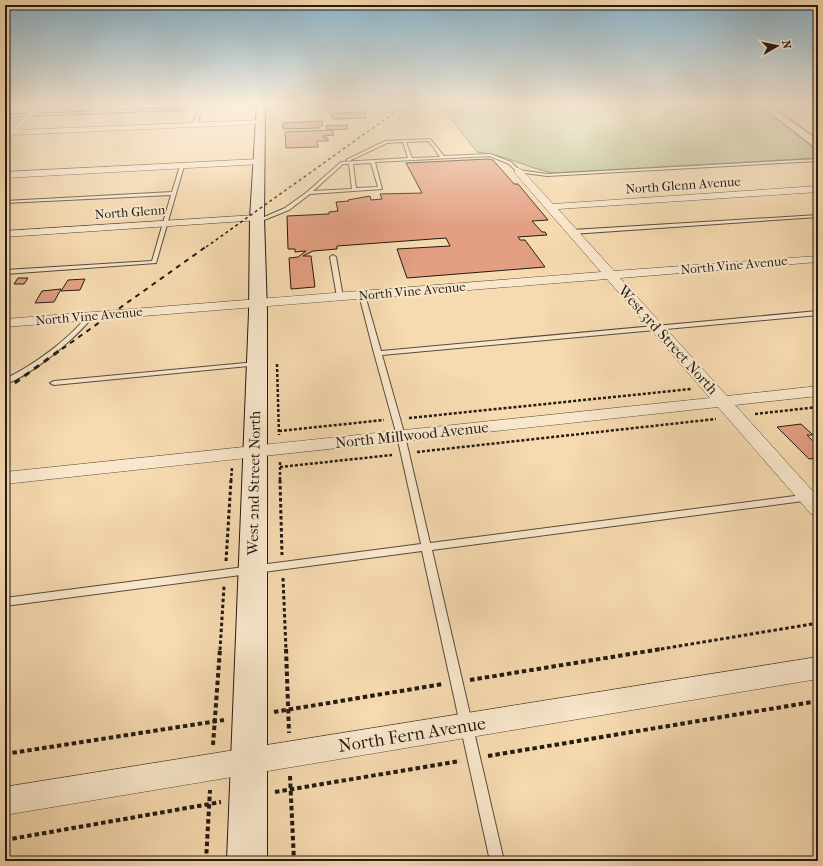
<svg xmlns="http://www.w3.org/2000/svg" width="823" height="866" viewBox="0 0 823 866" font-family="'IM FELL French Canon',serif">
<style>
.green{fill:#b6c190;stroke:#6d6e52}
.building{fill:#e39f82;stroke:#241b13}
.lines{fill:none;stroke-linecap:round;stroke-linejoin:round}
.lane-casing{stroke:#584b3a;stroke-width:2}
.street-casing{stroke:#584b3a;stroke-width:1}
.secondary-casing{stroke:#241b13;stroke-width:2}
.path-far3{stroke:#241b13;stroke-width:1;stroke-dasharray:1.5 1;stroke-linecap:butt}
.path-far2{stroke:#241b13;stroke-width:2.5;stroke-dasharray:3 2;stroke-linecap:butt}
.path-far1{stroke:#241b13;stroke-width:3;stroke-dasharray:3.5 2.5;stroke-linecap:butt}
.path{stroke:#241b13;stroke-width:4;stroke-dasharray:4.5 3;stroke-linecap:butt}
.lane{fill:#f9e7cc;fill-rule:evenodd}
.street{fill:#f9e7cc;fill-rule:evenodd}
.secondary{fill:#f9e7cc;fill-rule:evenodd}
.rail-far2{stroke:#241b13;stroke-width:1.5;stroke-dasharray:3 3;stroke-linecap:butt}
.rail-far1{stroke:#241b13;stroke-width:2;stroke-dasharray:5 5;stroke-linecap:butt}
.rail{stroke:#241b13;stroke-width:3;stroke-dasharray:6 6;stroke-linecap:butt}
.labels{text-anchor:middle;dominant-baseline:central;stroke-width:4;stroke-linejoin:round;paint-order:stroke}
.far-street-label{font-size:13px;fill:#241b13;stroke:#f9e7cc}
.street-label{font-size:15px;fill:#241b13;stroke:#f9e7cc}
.near-street-label{font-size:18px;fill:#241b13;stroke:#f9e7cc}
</style>
<rect width="100%" height="100%" fill="#f6dab0"/>
<filter id="stains"><feTurbulence type="fractalNoise" baseFrequency=".005" numOctaves="4"/><feColorMatrix values="0 0 0 0 .2 0 0 0 0 .09 0 0 0 0 .02 0 0 0 .5 -.17"/></filter>
<radialGradient id="worn" r=".72"><stop offset=".6" stop-color="#630" stop-opacity="0"/><stop offset="1" stop-color="#630" stop-opacity=".3"/></radialGradient>
<!-- green -->
<path class="green" d="M440,105H760L794,132L818,147V158L553,173C527,168 504,154 477,152Z"/>
<!-- building -->
<g class="building">
<path d="M364,112L366,118L333,119L331,114Z"/>
<path d="M322,121L323,125L319,126V128L283,129V123Z"/>
<path d="M347,125L348,129L327,130L326,126Z"/>
<path d="M332,130L334,135L323,136L324,138H328V141H317L318,147L286,148L285,132Z"/>
<path d="M488,159L493,160L514,184H518L548,220L532,221L542,232H545L547,235L518,237L520,240H525L545,267L407,278L397,249L450,246L446,238L337,246V249L313,251L303,256H311L315,287L291,289L289,258L298,257L306,251L295,252V249H288L287,216L329,214V212L338,211L336,202L349,201L348,200L370,196L371,200L382,199L380,194L422,193L406,163Z"/>
<path d="M18,278H28L24,284H14Z"/>
<path d="M85,279L80,290L61,291L68,280Z"/>
<path d="M61,289L54,302L35,303L42,291Z"/>
<path d="M801,424L813,435H807L818,446V458L809,459L777,427Z"/>
</g>
<g class="lines">
<!-- lane casing -->
<g class="lane-casing">
<g id="lane">
<path d="M200,105H203L197,125L195,126L193,125L198,109L5,117V115L199,107Z"/>
<path d="M666,105H688L605,109L603,108Z"/>
<path d="M728,105H737L771,109L769,110Z"/>
<path d="M430,139L444,156L490,154L511,162L519,170L547,174L818,159V161L547,176L517,172L509,164L490,156L375,162L382,189L310,194L289,210L259,222L255,221L285,208L307,192L341,162L408,158L403,142L387,143L349,161L346,160L385,141ZM429,141L440,157L412,158L406,142ZM371,163L378,187L356,188L353,164ZM343,164H349L352,189L313,191Z"/>
<path d="M182,165L184,166L156,263L5,274V270L152,261L171,195L5,203V201L172,192L180,166Z"/>
<path d="M818,215V217L572,234L569,232L572,230Z"/>
<path d="M333,255L336,257L343,297L340,299L337,297L330,257Z"/>
<path d="M362,293L365,295L381,351L818,311V315L382,355L405,436L430,543L818,493V499L432,550L504,861H490L422,551L5,606V598L421,544L397,436L374,353L359,295Z"/>
<path d="M90,314L93,316C79,336 29,377 5,384V379C34,365 68,340 88,315Z"/>
<path d="M256,362L259,364L258,365L54,385L50,383L54,381Z"/>
</g>
</g>
<!-- street casing -->
<g class="street-casing">
<g id="street">
<path d="M36,105H43L18,130L260,120L264,122L260,124L13,135L11,138H5V131H9Z"/>
<path d="M259,159L262,160V164L5,178V172Z"/>
<path d="M518,168L521,169L553,204L818,186V192L558,209L614,271L818,256V262L620,278L727,396L818,386V396L735,405L818,497V516L811,514L718,407L5,484V472L710,398L607,279L5,327V319L601,272L515,173V169Z"/>
<path d="M257,215L262,218L261,220L5,237V231Z"/>
<path d="M818,657V679L5,815V787Z"/>
</g>
</g>
<!-- secondary casing -->
<g class="secondary-casing">
<g id="secondary">
<path d="M257,105H265L264,218L267,312V861H227L249,312L250,218Z"/>
<path d="M760,105H769L818,140V148L814,147Z"/>
</g>
</g>
<!-- path-far3 -->
<g class="path-far3">
<path d="M796,105L818,122"/>
<path d="M5,153L10,147"/>
</g>
<!-- path-far2 -->
<g class="path-far2">
<path d="M277,364L279,435"/>
<path d="M755,414L818,407"/>
<path d="M409,418L691,389"/>
<path d="M279,431L384,420"/>
<path d="M417,452L716,419"/>
<path d="M280,462V481"/>
<path d="M280,467L392,455"/>
<path d="M231,481L232,468"/>
</g>
<!-- path-far1 -->
<g class="path-far1">
<path d="M280,480L282,555"/>
<path d="M226,561L231,480"/>
<path d="M283,578L286,650"/>
<path d="M220,650L224,586"/>
<path d="M655,650L818,623"/>
</g>
<!-- path -->
<g class="path">
<path d="M286,649L289,733"/>
<path d="M470,680L661,649"/>
<path d="M274,712L443,684"/>
<path d="M213,745L220,649"/>
<path d="M5,754L224,720"/>
<path d="M488,756L818,701"/>
<path d="M290,776L294,861"/>
<path d="M275,792L460,761"/>
<path d="M5,840L221,802"/>
<path d="M206,861L210,790"/>
</g>
<!-- lane -->
<use href="#lane" class="lane"/>
<!-- street -->
<use href="#street" class="street"/>
<!-- secondary -->
<use href="#secondary" class="secondary"/>
<!-- rail-far2 -->
<path class="rail-far2" d="M206,247L405,105"/>
<!-- rail-far1 -->
<path class="rail-far1" d="M62,349L207,246"/>
<!-- rail -->
<path class="rail" d="M5,390L63,348"/>
</g>
<!-- sky -->
<linearGradient id="sky" x2="0" y2="1"><stop stop-color="#8ab7d0"/><stop offset="0.46" stop-color="#fbeedb"/><stop offset="1" stop-color="#fbeedb" stop-opacity="0"/></linearGradient>
<rect width="823" height="226" fill="url(#sky)"/>
<g class="labels">
<!-- far-street labels -->
<g class="far-street-label">
<text transform="translate(683 185) rotate(-4)">North Glenn Avenue</text>
<text transform="translate(130 212) rotate(-4)">North Glenn</text>
<text transform="translate(734 265) rotate(-5)">North Vine Avenue</text>
<text transform="translate(412 291) rotate(-5)">North Vine Avenue</text>
<text transform="translate(89 316) rotate(-5)">North Vine Avenue</text>
</g>
<!-- street labels -->
<g class="street-label">
<text transform="translate(668 340) rotate(48)">West 3rd Street North</text>
<text transform="translate(412 435) rotate(-6)">North Millwood Avenue</text>
<text transform="translate(254 483) rotate(-89)">West 2nd Street North</text>
</g>
<!-- near-street labels -->
<g class="near-street-label">
<text transform="translate(412 735) rotate(-9)">North Fern Avenue</text>
</g>
</g>
<!-- margin -->
<rect width="823" height="866" fill="none" stroke="#f6dab0" stroke-width="20"/>
<rect x="6" y="6" width="811" height="854" fill="none" stroke="#241b13" stroke-width="2"/>
<rect x="10" y="10" width="803" height="846" fill="none" stroke="#241b13"/>
<!-- north arrow -->
<g transform="translate(777 46) rotate(81)" stroke="#f9e7cc" stroke-width="3" paint-order="stroke">
<path d="M0-3L7 15L0 10L-7 15Z" fill="#241b13"/>
<text y="-6" font-size="11" font-weight="bold" text-anchor="middle" fill="#241b13">N</text>
</g>
<rect width="100%" height="100%" filter="url(#stains)"/>
<rect width="100%" height="100%" fill="url(#worn)"/>
</svg>
